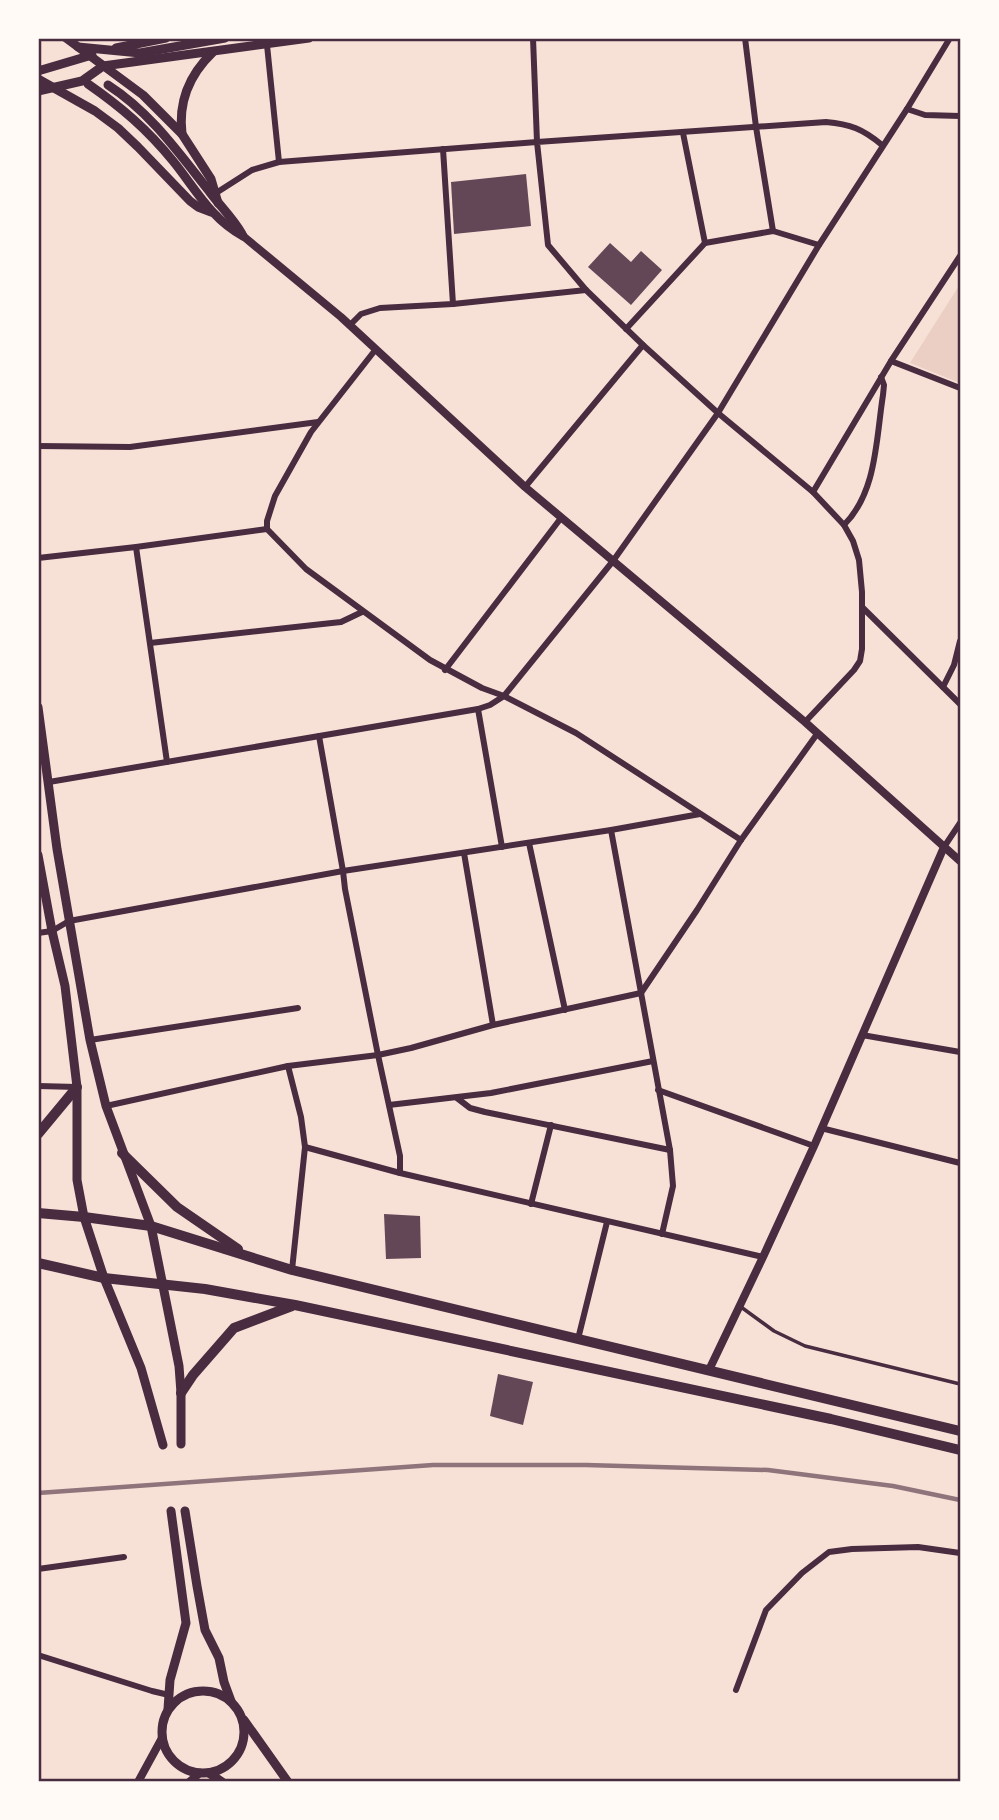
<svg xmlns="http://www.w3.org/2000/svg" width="999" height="1820" viewBox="0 0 999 1820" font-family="'IBM Plex Serif',serif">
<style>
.green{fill:#ebcfc5}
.building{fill:#644757}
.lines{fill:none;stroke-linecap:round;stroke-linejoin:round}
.service{stroke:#4a2c40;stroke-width:3.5}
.minor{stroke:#4a2c40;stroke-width:6}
.tertiary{stroke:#4a2c40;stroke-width:8}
.secondary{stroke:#4a2c40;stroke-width:9}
.primary{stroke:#4a2c40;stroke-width:10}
.rail{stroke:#8f747c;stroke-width:4.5}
.neatline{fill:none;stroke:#4a2c40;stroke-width:2.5}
</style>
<rect width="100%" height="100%" fill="#f7e1d7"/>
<!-- green -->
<path class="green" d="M960,284V383L910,363Z"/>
<!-- building -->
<g class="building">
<path d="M526,174L531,226L454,234L451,182Z"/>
<path d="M610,243L631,262L641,251L662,270L631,305L588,267Z"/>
<path d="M384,1214L420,1216L421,1258L386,1259Z"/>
<path d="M498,1374L533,1382L523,1425L490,1416Z"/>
</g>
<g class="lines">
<!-- service -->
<path class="service" d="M741,1307L774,1331L805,1346L960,1384"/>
<!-- minor -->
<g class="minor">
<path d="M745,38L756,127L773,231"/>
<path d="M267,45L279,162"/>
<path d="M907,109L925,115L960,116"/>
<path d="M683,133L705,243"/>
<path d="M443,149L453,304"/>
<path d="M216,193L252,170L279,162L537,142L533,38"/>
<path d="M350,325L361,314L380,308L453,304L586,290"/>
<path d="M626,329L705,243L773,231L819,245"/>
<path d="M376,349L311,432L275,496L267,521V529L306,569L430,660L482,688L504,696L576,733L741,840"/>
<path d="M891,361L960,388"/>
<path d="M38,446L130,447L318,422"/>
<path d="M525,487L643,345"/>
<path d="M813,492L891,361L960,256"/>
<path d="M844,525C877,492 876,439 883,395L884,385L881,377"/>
<path d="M136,547L167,762"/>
<path d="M38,558L136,547L267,529"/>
<path d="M863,608L960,704"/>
<path d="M150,643L341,622L362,612"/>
<path d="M445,670L561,518"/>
<path d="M943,687L954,665L960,641"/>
<path d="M478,709L502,847"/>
<path d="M805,722L854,670L860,661L862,649V592L859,560L853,541L844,525L813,492L718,413L643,345L586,290L548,245L537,142L826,122C850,124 863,129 882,145"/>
<path d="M319,736L343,871L345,889L378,1055L400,1156V1173"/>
<path d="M49,782L478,709L490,705L504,696L613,561L718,413L819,245L907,109L950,38"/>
<path d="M611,830L670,1150L673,1186L662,1234"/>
<path d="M529,843L565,1010"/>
<path d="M944,847L960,823"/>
<path d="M464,853L493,1025"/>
<path d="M38,933L52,931L69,921L343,871L611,830L700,814"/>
<path d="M862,1035L960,1052"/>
<path d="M90,1040L298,1008"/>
<path d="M288,1066L301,1117L305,1147L292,1270"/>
<path d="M38,1086L77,1087"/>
<path d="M658,1090L814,1146"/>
<path d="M457,1098L470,1108L485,1112L670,1150"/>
<path d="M389,1105L491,1093L653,1061"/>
<path d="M106,1106L288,1066L378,1055L411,1048L493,1025L641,993L697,910L741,840L817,734"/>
<path d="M821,1128L960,1163"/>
<path d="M305,1147L400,1173L763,1257"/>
<path d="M531,1204L551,1125"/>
<path d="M578,1339L607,1222"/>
<path d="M38,1569L124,1557"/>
<path d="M38,1655L152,1691L169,1695"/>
<path d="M736,1690L766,1610L802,1573L829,1552L852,1549L918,1547L960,1553"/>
</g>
<!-- tertiary -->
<g class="tertiary">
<path d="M243,236L341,317L525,487L805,722L960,861"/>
<path d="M709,1370L763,1257L814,1146L944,847"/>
<path d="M138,1782L162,1738"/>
<path d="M189,1782L200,1773"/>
</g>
<!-- secondary -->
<g class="secondary">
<path d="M66,38L143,95L182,134L211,179L218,203"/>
<path d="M78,47L140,53L225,38"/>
<path d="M116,48L166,38"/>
<path d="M38,71L92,55"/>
<path d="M38,79L95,111L118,128L138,147L190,201L198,207L211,212"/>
<path d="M88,84C121,107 147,129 173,161C195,188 211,219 243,236"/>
<path d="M108,85C150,112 178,152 209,191C220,206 233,218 242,234"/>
<path d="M38,91L82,81L103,66L309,38"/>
<path d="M182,134C178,101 189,75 213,52"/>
<path d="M38,707L57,849L90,1040L106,1106L151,1226L179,1366L181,1393V1444"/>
<path d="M38,855L52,931L65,986L77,1087V1180L84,1217L104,1278L141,1368L163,1445"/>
<path d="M185,1511L197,1586L205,1630L219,1658L224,1682L231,1701"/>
<circle cx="203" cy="1732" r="41"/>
<path d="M168,1709L170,1680L186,1623L171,1511"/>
<path d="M244,1720L288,1782"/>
<path d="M209,1773L222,1782"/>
</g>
<!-- primary -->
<g class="primary">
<path d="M38,1134L77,1087"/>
<path d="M122,1153L177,1207L238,1249"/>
<path d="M38,1213L84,1217L151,1226L292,1270L960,1431"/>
<path d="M38,1263L104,1278L205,1289L295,1305L831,1419L960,1450"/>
<path d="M181,1393L193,1375L234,1328L292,1306"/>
</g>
<!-- rail -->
<path class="rail" d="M38,1493L433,1465H586L768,1470L893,1486L960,1500"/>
</g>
<!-- border -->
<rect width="999" height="1820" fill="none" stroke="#fffaf5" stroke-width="80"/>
<rect x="40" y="40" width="919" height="1740" class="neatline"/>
</svg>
